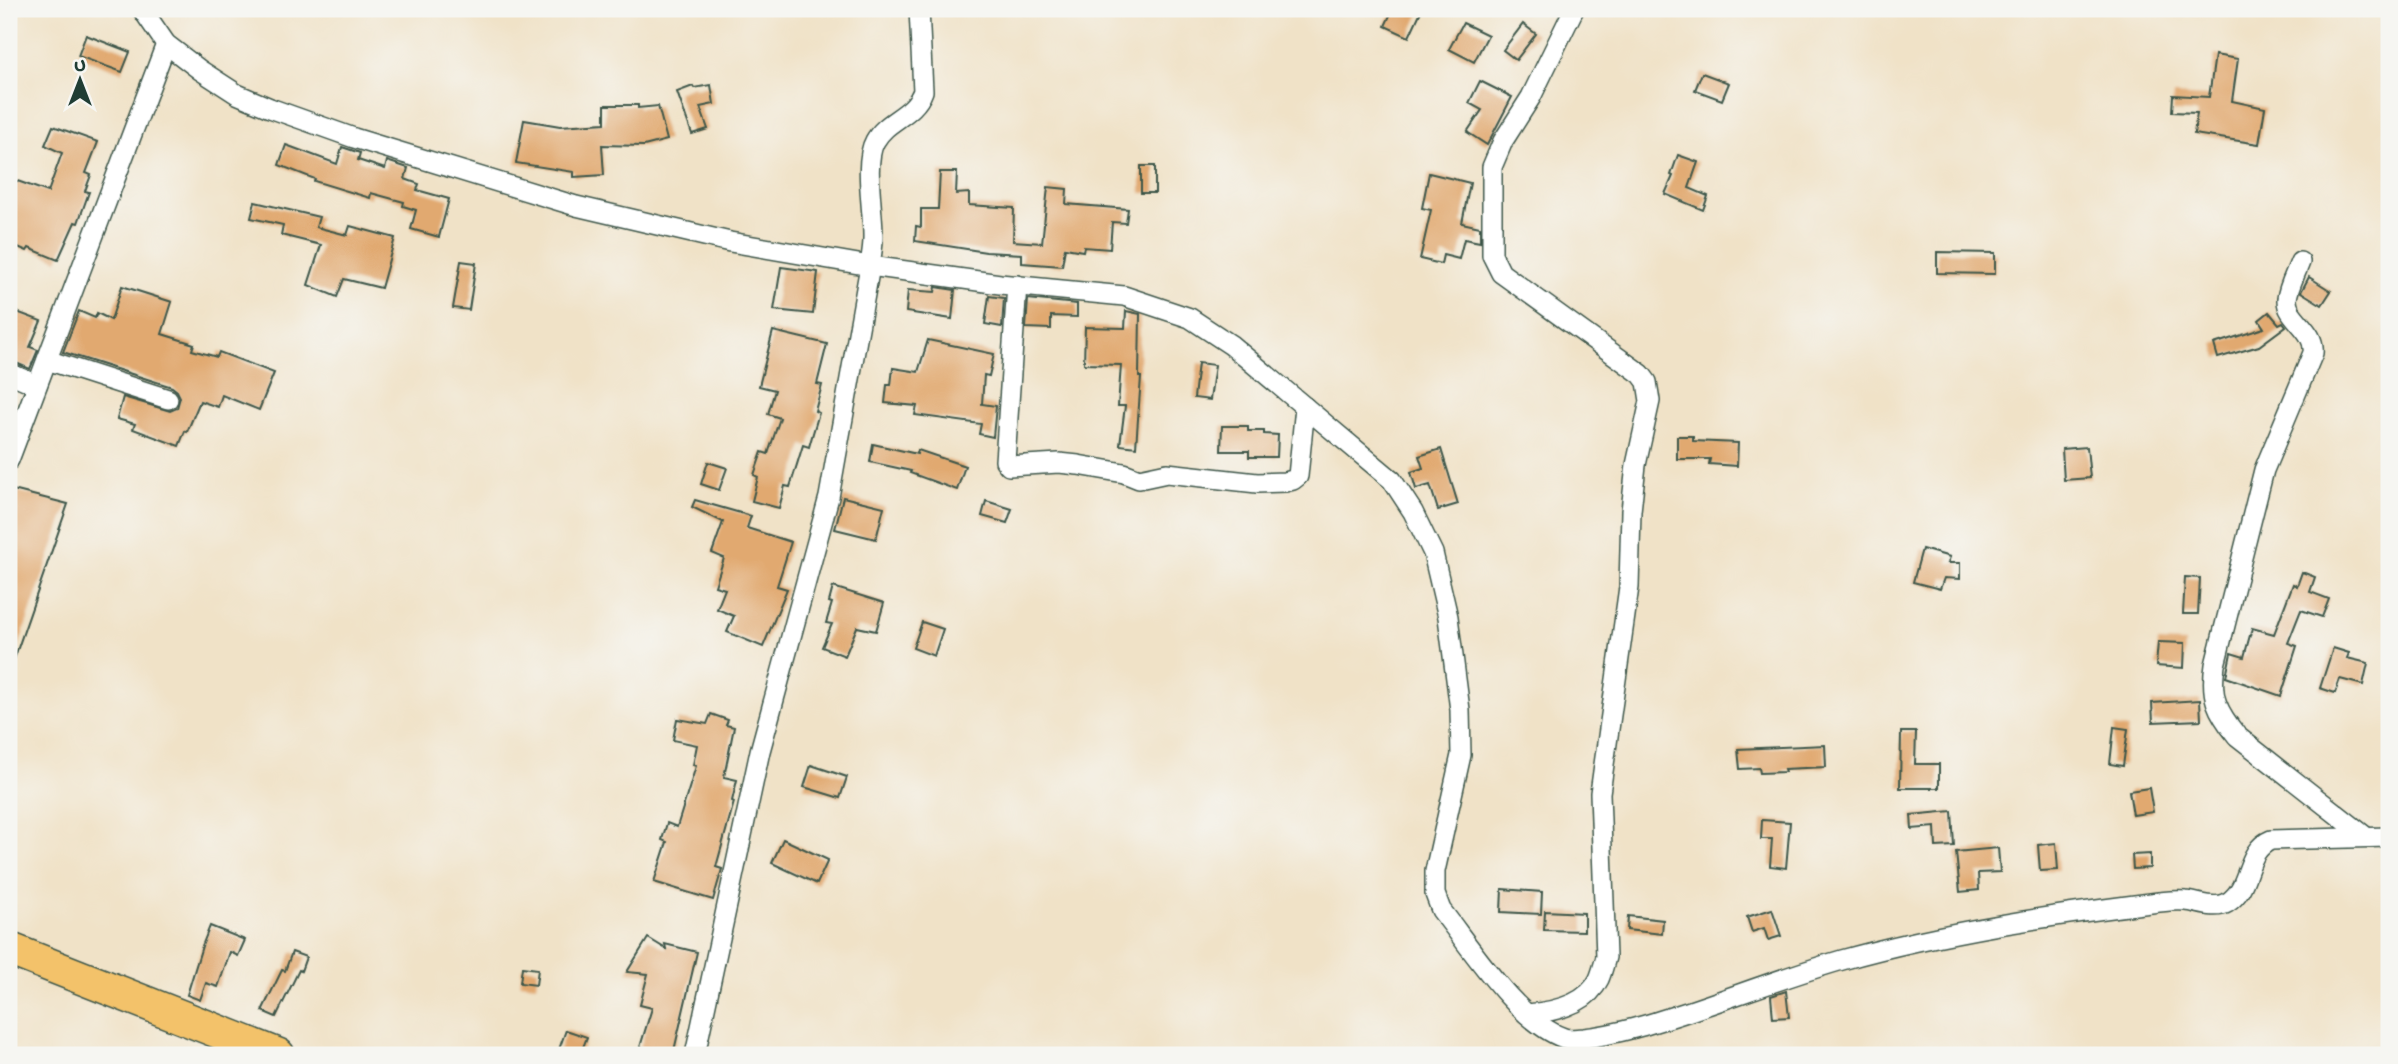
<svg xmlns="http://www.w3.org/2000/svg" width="2398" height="1064" viewBox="0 0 2398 1064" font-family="'Gochi Hand',sans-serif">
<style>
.building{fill:#e1a970}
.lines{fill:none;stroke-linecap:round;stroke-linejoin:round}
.minor-casing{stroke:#3e564a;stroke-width:22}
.trunk-casing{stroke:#3e564a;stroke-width:36}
.minor{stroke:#fff;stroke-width:19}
.trunk{stroke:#f3c26a;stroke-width:33}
</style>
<rect width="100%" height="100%" fill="#f6f6f2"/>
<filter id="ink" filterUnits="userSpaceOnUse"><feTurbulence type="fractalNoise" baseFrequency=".0143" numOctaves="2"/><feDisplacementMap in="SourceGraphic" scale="14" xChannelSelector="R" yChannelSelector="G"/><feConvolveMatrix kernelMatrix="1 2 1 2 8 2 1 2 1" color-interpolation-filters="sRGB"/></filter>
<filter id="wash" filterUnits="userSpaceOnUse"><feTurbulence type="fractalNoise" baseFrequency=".00686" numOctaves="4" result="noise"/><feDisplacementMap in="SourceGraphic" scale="28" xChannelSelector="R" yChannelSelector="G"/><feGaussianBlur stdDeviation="1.57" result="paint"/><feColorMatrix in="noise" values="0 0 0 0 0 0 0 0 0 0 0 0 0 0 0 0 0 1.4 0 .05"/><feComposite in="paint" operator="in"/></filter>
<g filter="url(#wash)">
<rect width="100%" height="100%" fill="#f0e2c7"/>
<g id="blocks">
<!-- building -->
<g class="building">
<path d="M1393,9H1422L1409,37L1385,26Z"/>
<path d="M1463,23L1488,35L1474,62L1449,49Z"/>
<path d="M1523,24L1536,34L1516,60L1503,50Z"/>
<path d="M86,35L130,52L122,72L78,56Z"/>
<path d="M2215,55L2238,59L2232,101L2265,108L2259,144L2194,134L2197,113L2172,112L2173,95L2209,97Z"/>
<path d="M1702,73L1729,83L1722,100L1695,90Z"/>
<path d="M1480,81L1512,97L1487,145L1467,132L1482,110L1469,103Z"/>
<path d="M711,85L714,104L700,107L708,129L692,134L677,92L693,86L694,88Z"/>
<path d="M605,105H638V108L658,106L667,140L644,146L602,145L604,175L574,177V172L516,163L524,120L560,126L605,123Z"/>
<path d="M53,126L98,142L86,173L91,175L85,191L89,192L78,223L75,222L58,260L29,248L27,251L9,243V178L48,192L62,153L45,145Z"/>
<path d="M286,145L337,164L342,147L360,153L358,160L385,169L387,161L408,168L405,179L419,184L417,190L449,199L439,237L411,229L416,210L403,206L404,202L371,193L370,198L314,181L315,179L279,165Z"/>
<path d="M1678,155L1698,162L1689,188L1708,196L1703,210L1665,194L1673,176L1671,175Z"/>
<rect x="1141" y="166" width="14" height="27"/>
<path d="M940,172H957L956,194L969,193V205L1014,208L1013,241L1042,243L1048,187L1067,189L1066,204L1128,209L1126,223L1112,222L1110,249L1084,247L1083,251L1065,248L1062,266L1022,263V254L986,252L915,241L916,226L921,227V209H938Z"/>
<path d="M1429,173L1470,183L1462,223L1480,227V242L1464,239L1459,259L1443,255L1441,264L1420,259L1431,210L1422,208Z"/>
<path d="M255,202L319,217L316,227L347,235L350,226L395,238L381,288L344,279L337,297L308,285L321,245L281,235L283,225L251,218Z"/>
<path d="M1937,252L1995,253V274L1937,273Z"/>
<path d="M461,261L476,263L469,310L453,308Z"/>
<path d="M781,267L818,272L813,314L774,310Z"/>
<path d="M2309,277L2331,291L2322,305L2301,292Z"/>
<path d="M122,286L172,302L162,334L194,344L192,350L217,357L219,352L274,373L259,410L222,395L218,407L200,401L187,432L185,431L179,446L133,429L135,424L117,419L123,397L170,411L177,408L180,397L177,391L172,387L63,352L79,311L95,318L97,313L111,320Z"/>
<path d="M936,287L955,290L952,319L906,312L908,290L935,292Z"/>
<path d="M989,296L1004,298L1002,327L985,324Z"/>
<path d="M1028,299L1077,304V317L1051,316V329L1026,328Z"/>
<path d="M9,309L41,321L30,347L38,350L30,369L9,360Z"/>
<path d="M1126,311L1140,314L1139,377H1141L1136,447L1120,445L1125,406H1118L1121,365L1084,364L1085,327L1125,328Z"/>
<path d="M2269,312L2279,324L2283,322L2286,326L2259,346L2218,358L2214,344L2264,328L2259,320Z"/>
<path d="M773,331L827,344L817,384L822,385L815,411L819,413L813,433L809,447L803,445L790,487L785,486L779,508L752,501L758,477L754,475L762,452L768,454L780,418L768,414L775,390L759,386Z"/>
<path d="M928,340L994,354L989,376L984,375L982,404L996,406L993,437L979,434L981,424L915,415L917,406L885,403L887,385H891L893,368L918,372Z"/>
<path d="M1198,363L1215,365L1210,400L1194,398Z"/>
<path d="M1222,426H1248V431H1264V434L1278,435L1277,457H1249V451H1221Z"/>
<path d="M1677,436H1693V441L1738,443L1737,466L1709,464L1710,459H1677Z"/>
<path d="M873,444L917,454L918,450L965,466L957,490L910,473L911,471L870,462Z"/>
<path d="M2087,447L2090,478L2064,480L2062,449Z"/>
<path d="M1441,449L1458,504L1438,510L1430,485L1416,489L1411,472L1423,468L1419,456Z"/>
<path d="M708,462L727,468L719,490L701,484Z"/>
<path d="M9,489L68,504L11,668L9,667Z"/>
<path d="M843,497L884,507L876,539L835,529Z"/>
<path d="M695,500L751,516L747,528L791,542L777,586L787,589L763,647L727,632L734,616L717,609L725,589L715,586L724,558L712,553L723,522L692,507Z"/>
<path d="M986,501L1012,509L1007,523L982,516Z"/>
<path d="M1922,549L1950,557L1948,563H1960V579L1944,578L1940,589L1913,582Z"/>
<path d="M2302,572L2315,577L2310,592L2329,599L2322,617L2301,610L2288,643L2297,646L2281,696L2226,677L2231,653L2244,657L2252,628L2274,634L2293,584L2297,586Z"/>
<path d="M2185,577L2200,578L2198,614H2183Z"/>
<path d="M833,587L884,603L876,631L857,627L845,656L822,647L832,624L826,623L832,603L829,602Z"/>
<path d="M922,622L943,629L934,656L913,648Z"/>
<path d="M2158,642L2185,643L2184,668L2156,666Z"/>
<path d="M2333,648L2349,653L2347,658L2368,663L2363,685L2340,679L2335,693L2320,688Z"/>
<path d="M2200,700L2201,720L2153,722L2152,703Z"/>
<path d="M711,714L728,720L726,725L734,727L724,777L737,780L732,801L734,802L716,867L722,869L713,900L654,882L667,842L662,840L667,823L677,827L696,766L693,765L697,745L673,740L677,719L707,724Z"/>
<path d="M2114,727L2128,729L2123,766L2110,764Z"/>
<path d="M1901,732H1916L1915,764H1939V788H1900Z"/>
<path d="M1825,745L1826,767L1784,769L1785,772L1760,773L1759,768L1740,769L1738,749Z"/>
<path d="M811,765L847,777L840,798L804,787Z"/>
<path d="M2149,788L2153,812L2133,815L2129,791Z"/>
<path d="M1952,811L1954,846L1936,847L1935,827L1912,829L1911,815Z"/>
<path d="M1762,820L1790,822L1786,868L1770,866L1772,839H1761Z"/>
<path d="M783,839L828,860L817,884L772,863Z"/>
<path d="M2056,843L2058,870L2040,871L2038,845Z"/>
<path d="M1998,848L2000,872L1978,873L1979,890L1960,892L1956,852Z"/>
<path d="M2150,854V868L2133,869L2132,855Z"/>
<path d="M1502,889L1542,892L1541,914L1501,912Z"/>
<path d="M1772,909L1781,936L1768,940L1764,928L1752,932L1747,917Z"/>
<path d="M1545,911L1584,913V931L1544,930Z"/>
<path d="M1628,916L1663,920L1662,934L1627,930Z"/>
<path d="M210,926L245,940L238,956L230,952L218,987L206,983L200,1000L187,995L202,946Z"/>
<path d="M648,938L666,949L665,944L697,952L673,1055L640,1047L652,1008L640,1005L648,974L627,972Z"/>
<path d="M292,952L306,957L301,971L299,970L276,1017L262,1011L282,970L285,971Z"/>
<path d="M522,967L538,969L536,985L520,983Z"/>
<path d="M1786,991L1789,1017L1773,1018L1771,996Z"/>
<path d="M566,1030L587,1037L580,1055H557Z"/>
</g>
</g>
</g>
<g filter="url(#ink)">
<use href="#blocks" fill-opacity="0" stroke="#3e564a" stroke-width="2"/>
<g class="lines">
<!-- minor casing -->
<g class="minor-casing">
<g id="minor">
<path d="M142,9L166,44L200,70L237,94L270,108L354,138L576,206L730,242L870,266L1000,284L1124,296L1190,318L1231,345L1392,480L1413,512L1433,553L1448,617L1460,710L1461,755L1435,871V894L1441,910C1471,948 1518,1022 1564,1038C1570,1040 1578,1038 1584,1038C1620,1034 1653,1023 1687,1012C1738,995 1790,975 1842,960C1945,931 2053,915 2159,902C2168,901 2177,900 2186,901C2198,902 2215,910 2227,903C2252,888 2244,851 2271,840L2389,837"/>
<path d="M2300,262C2296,273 2288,287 2287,299C2286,319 2316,329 2313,353L2264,470L2215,665C2210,697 2217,711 2237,736L2366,837"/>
<path d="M1017,285L1005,461L1009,466L1059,463L1078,465L1124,473L1139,479L1167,473L1257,483L1285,482L1293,480L1298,476L1305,407"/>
<path d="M47,360L168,399"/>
<path d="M9,373L37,385"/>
<path d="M9,460L166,44"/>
<path d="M1527,1014C1552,1012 1587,1005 1599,979C1602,972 1604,964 1606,957L1600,793L1629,587L1631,511L1636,465L1650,401L1647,382L1641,374L1501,273L1492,255V167L1503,141L1531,97L1574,9"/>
<path d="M695,1055L760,751L829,497L870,266C871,257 873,248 873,239C874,214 863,162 875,141C887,119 914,116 923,91L919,9"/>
</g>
</g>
<!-- trunk casing -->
<g class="trunk-casing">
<path id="trunk" d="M9,949L278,1055"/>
</g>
<!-- minor -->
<use href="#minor" class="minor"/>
<!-- trunk -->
<use href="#trunk" class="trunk"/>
</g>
</g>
<!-- margin -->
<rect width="2398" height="1064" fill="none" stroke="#f6f6f2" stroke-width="35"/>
<!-- north arrow -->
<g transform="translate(80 80)" stroke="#f6f6f2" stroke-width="5" paint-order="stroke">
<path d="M0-5L12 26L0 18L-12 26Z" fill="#1f3d34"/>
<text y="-10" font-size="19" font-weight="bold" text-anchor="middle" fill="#1f3d34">U</text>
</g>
</svg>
